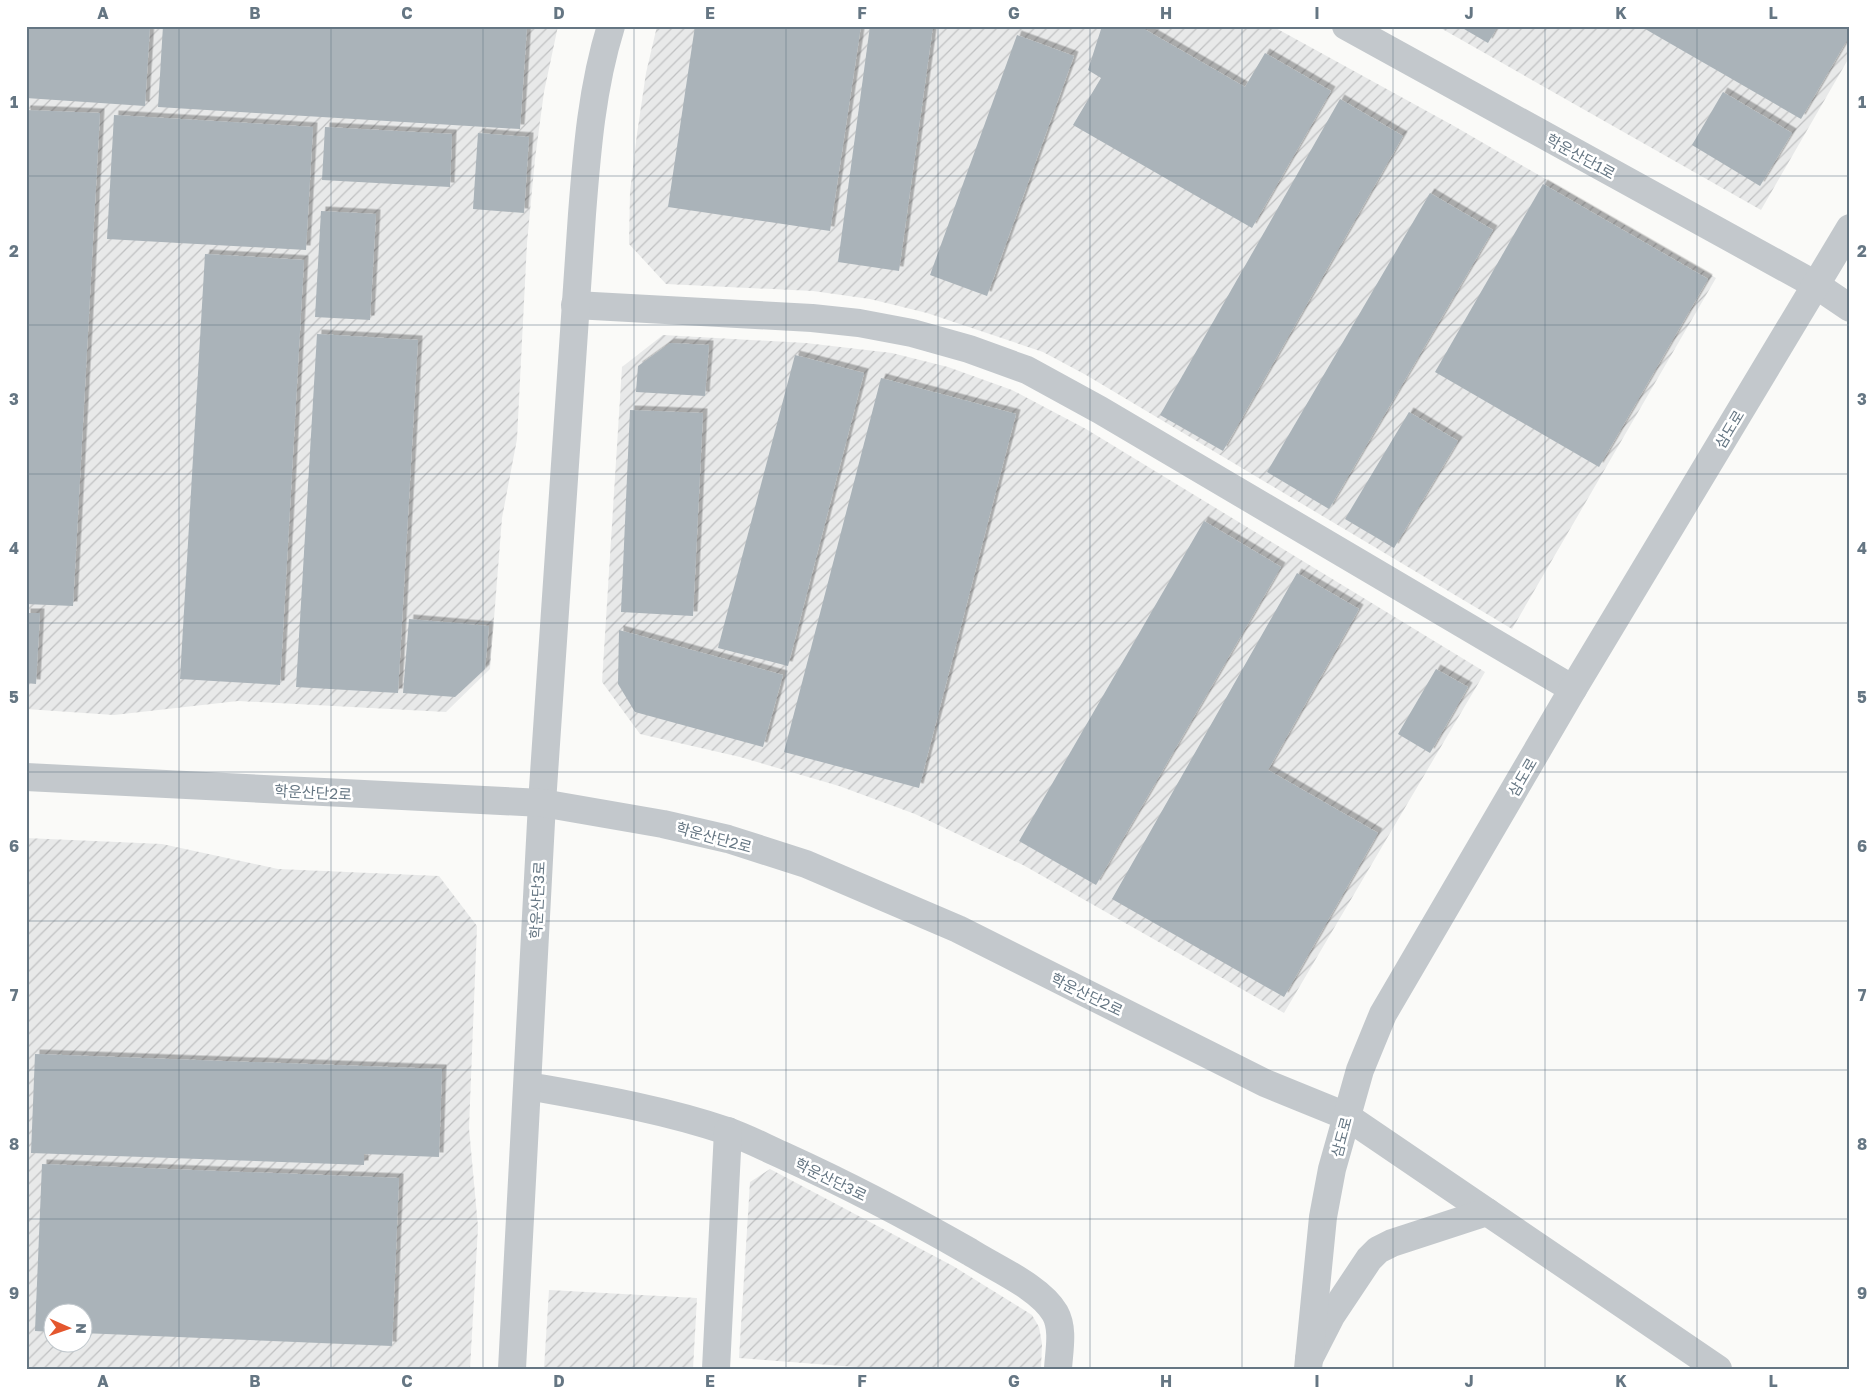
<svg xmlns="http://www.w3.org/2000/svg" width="1876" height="1395" viewBox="0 0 1876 1395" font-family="'Golos Text','Noto Sans KR',sans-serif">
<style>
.industrial{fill:url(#industrial-furrows);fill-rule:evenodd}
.building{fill:#aab3b9;filter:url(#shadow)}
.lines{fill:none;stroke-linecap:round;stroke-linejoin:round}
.minor{stroke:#c3c8cc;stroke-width:28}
.tertiary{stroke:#c3c8cc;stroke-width:28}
.grid{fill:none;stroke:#657683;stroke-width:1;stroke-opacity:0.55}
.labels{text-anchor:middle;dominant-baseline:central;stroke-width:5;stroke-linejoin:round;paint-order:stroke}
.street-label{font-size:15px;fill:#657683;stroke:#fff}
.neatline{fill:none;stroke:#657683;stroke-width:2}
.grid-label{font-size:16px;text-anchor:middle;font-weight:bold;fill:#657683}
</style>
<defs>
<pattern id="industrial-furrows" width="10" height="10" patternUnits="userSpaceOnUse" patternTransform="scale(1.25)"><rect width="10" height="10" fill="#e8e9e9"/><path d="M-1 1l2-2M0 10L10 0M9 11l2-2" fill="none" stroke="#c0c1c2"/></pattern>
<filter id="shadow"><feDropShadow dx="4.5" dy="-4.5" stdDeviation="0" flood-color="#0004"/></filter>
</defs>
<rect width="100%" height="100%" fill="#fafaf8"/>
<!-- industrial -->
<g class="industrial">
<path d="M26,26H558L544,92L535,159L527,243L517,439L502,518L490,669L446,712L238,701L114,715L26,709Z"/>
<path d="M657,26H1272L1454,126L1716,278L1512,629L1086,375L1043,352L927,313L870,299L813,291L666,284L629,244L630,192L637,134L646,73Z"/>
<path d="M1437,26H1850V56L1761,210Z"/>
<path d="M663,335L806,343L892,353L948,367L1012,390L1086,429L1485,672L1284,1013L1023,865L915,814L839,786L740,757L640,734L602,682L622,367Z"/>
<path d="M26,838L162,844L278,869L439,876L477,926L469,1128L478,1227L470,1369H26ZM52,1312H82V1342H52Z"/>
<path d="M770,1169L953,1266L1032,1315L1039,1327L1042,1344L1041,1369H881L739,1358L750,1182Z"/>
<path d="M549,1290L697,1298L693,1369H544Z"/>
</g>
<!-- building -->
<g class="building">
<path d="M26,26H150L145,106L26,98Z"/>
<path d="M163,26H527L520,129L158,107Z"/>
<path d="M695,26H861L830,231L668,207Z"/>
<path d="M870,26H933L899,271L838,262Z"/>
<path d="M1102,26H1139L1245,87L1265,53L1331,91L1252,228L1073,125L1101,78L1088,70Z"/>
<path d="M1459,26H1498L1488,43Z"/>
<path d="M1640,26H1850V35L1801,119Z"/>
<path d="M1017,35L1074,56L987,296L930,275Z"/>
<path d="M1723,92L1792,133L1760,186L1692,145Z"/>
<path d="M1340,99L1403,136L1223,451L1160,415Z"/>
<path d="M26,110L100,113L73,606L26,604Z"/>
<path d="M114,115L313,127L306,250L107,239Z"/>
<path d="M325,127L452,134L450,187L322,180Z"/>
<path d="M478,133L529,137L524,213L473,209Z"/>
<path d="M1543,184L1708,279L1599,467L1435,372Z"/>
<path d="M1430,193L1493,230L1329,509L1267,472Z"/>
<path d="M321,211L376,214L370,320L315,317Z"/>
<path d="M205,254L304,260L280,685L180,679Z"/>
<path d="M317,334L418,340L398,693L296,687Z"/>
<path d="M670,343L709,345L705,396L636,392L638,366Z"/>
<path d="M795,355L864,373L788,666L718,648Z"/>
<path d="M881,378L1016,414L919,788L784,752Z"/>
<path d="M630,410L703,413L693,616L621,612Z"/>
<path d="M1409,412L1458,441L1394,548L1345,519Z"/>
<path d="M1204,521L1281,567L1096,885L1019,841Z"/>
<path d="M1297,573L1359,609L1268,770L1378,833L1284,997L1112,899Z"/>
<path d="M26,613H40L36,684L26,683Z"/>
<path d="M409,619L489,626L485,669L455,697L403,693Z"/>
<path d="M619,630L783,675L763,747L635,712L618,684Z"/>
<path d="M1436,669L1468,687L1430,753L1398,734Z"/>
<path d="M35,1054L442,1069L439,1157L364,1154V1165L31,1153Z"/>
<path d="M42,1164L399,1178L392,1346L82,1333V1312H52V1332L35,1331Z"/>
</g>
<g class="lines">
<!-- minor -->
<g class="minor">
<path d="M1346,26L1816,285L1850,308"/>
<path d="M575,305L812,318L859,323L912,333L969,349L1027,370L1100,410L1573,689"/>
<path d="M528,1086C595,1098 662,1109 727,1131C745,1137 764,1147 782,1155C846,1184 909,1217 970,1252C995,1268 1040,1287 1055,1313C1064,1329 1059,1351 1058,1369"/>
<path d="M1346,1116L1718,1369"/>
<path d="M1309,1359L1331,1316L1369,1259L1378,1250L1392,1243L1487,1212"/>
<path d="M512,1369L542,803L582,214C587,150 592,87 611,26"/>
<path d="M716,1369L728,1131"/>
</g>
<!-- tertiary -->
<g class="tertiary">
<path d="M26,777L542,803L663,824L728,839L806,864L958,929L1265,1083L1346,1116"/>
<path d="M1308,1369L1323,1217L1332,1169L1360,1070L1383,1014L1573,689L1850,228"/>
</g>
</g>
<!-- grid -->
<path class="grid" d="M179,26V1369M331,26V1369M483,26V1369M634,26V1369M786,26V1369M938,26V1369M1090,26V1369M1242,26V1369M1393,26V1369M1545,26V1369M1697,26V1369M26,176H1850M26,325H1850M26,474H1850M26,623H1850M26,772H1850M26,921H1850M26,1070H1850M26,1219H1850"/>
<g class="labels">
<!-- street labels -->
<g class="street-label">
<text transform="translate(1581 156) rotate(29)">학운산단1로</text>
<text transform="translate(1729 429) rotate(-59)">삼도로</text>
<text transform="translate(1522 777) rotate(-60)">삼도로</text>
<text transform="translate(313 792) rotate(3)">학운산단2로</text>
<text transform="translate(714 837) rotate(15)">학운산단2로</text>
<text transform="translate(537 900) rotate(-87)">학운산단3로</text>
<text transform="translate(1087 994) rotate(26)">학운산단2로</text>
<text transform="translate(1341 1137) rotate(-75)">삼도로</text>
<text transform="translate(831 1179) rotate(26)">학운산단3로</text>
</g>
</g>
<!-- border -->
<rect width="1876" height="1395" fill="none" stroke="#ffffff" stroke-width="55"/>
<!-- north arrow -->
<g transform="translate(68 1328) rotate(92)"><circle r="24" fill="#ffffff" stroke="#c1c8cd"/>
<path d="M0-4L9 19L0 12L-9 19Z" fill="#e4572e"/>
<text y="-8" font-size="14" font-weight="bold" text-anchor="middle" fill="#657683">N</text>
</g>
<rect x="28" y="28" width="1820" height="1340" class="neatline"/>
<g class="grid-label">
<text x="103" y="19">A</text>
<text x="255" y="19">B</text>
<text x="407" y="19">C</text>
<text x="559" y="19">D</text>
<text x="710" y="19">E</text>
<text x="862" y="19">F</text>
<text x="1014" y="19">G</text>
<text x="1166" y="19">H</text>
<text x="1317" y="19">I</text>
<text x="1469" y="19">J</text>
<text x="1621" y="19">K</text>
<text x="1773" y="19">L</text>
<text x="14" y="108">1</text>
<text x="1862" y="108">1</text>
<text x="14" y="257">2</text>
<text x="1862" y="257">2</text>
<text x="14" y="405">3</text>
<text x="1862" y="405">3</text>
<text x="14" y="554">4</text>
<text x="1862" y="554">4</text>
<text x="14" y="703">5</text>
<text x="1862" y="703">5</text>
<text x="14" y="852">6</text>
<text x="1862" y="852">6</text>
<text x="14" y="1001">7</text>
<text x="1862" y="1001">7</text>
<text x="14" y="1150">8</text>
<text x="1862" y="1150">8</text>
<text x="14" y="1299">9</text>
<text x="1862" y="1299">9</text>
<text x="103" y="1387">A</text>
<text x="255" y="1387">B</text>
<text x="407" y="1387">C</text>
<text x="559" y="1387">D</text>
<text x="710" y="1387">E</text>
<text x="862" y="1387">F</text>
<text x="1014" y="1387">G</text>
<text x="1166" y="1387">H</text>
<text x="1317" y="1387">I</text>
<text x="1469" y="1387">J</text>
<text x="1621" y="1387">K</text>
<text x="1773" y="1387">L</text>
</g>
</svg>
